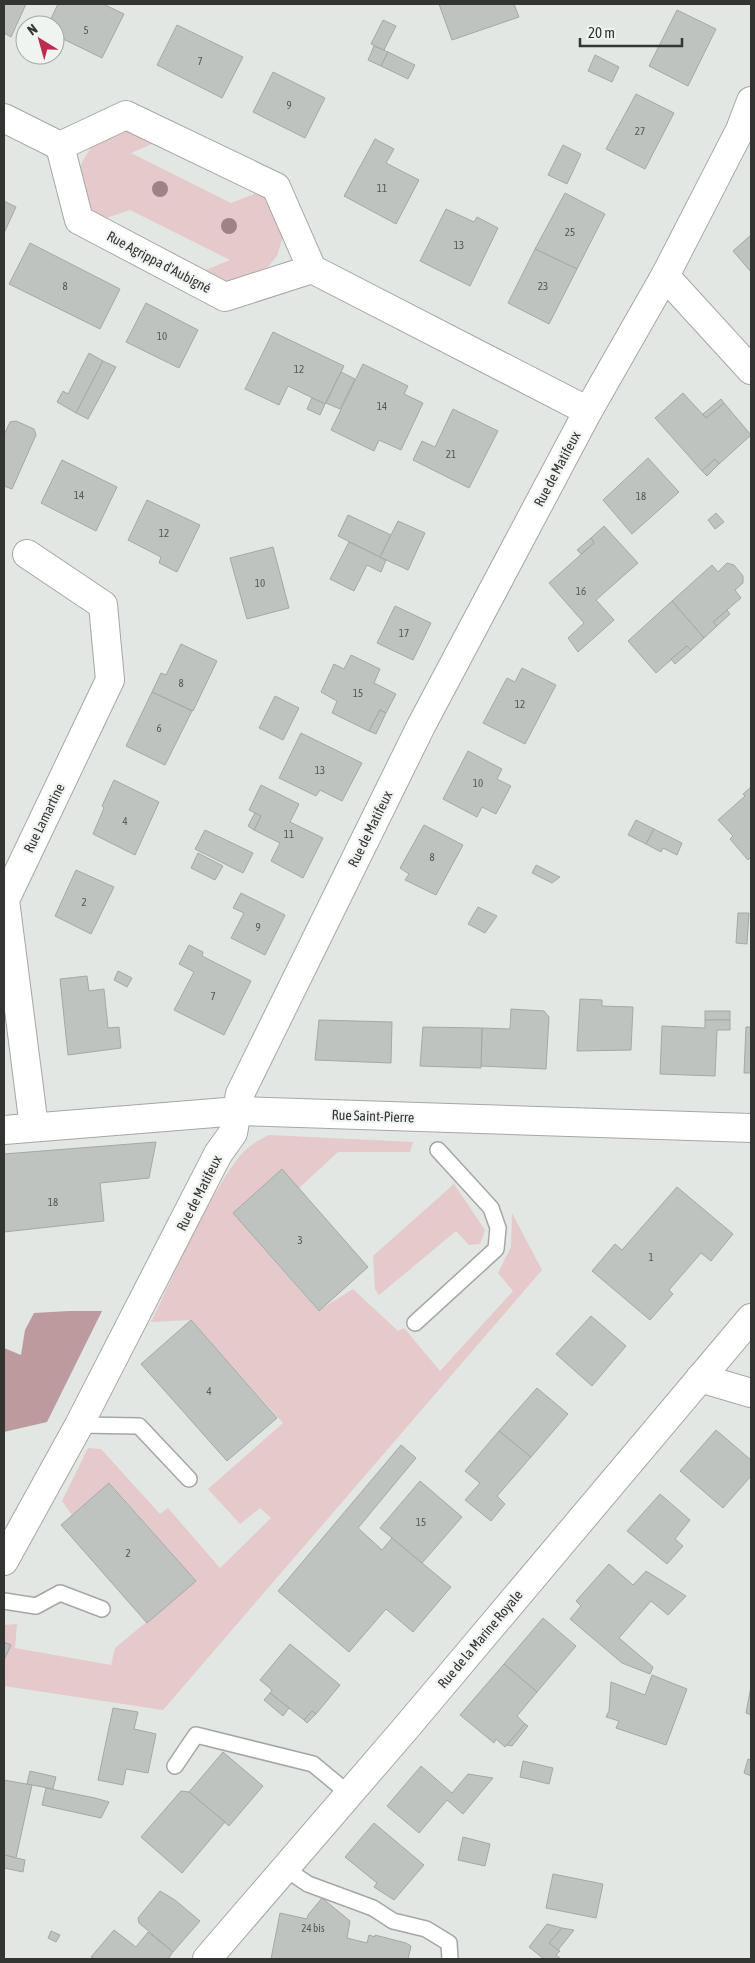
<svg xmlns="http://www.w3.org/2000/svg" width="755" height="1963" viewBox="0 0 755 1963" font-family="'Asap Condensed',sans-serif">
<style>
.green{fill:#e5c9cb}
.forest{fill:#bd9a9d}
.building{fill:#bfc3bf;stroke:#a5a9a6}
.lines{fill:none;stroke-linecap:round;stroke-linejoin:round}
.lane-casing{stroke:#a4a8a4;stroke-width:18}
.street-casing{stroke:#a4a8a4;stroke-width:30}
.secondary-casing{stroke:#a4a8a4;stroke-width:30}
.lane{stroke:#fff;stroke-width:15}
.street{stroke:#fff;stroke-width:28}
.secondary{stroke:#fff;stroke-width:28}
.tree{fill:#9d8386}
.labels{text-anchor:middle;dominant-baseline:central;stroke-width:4.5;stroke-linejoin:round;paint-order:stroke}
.number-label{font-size:11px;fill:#565856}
.street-label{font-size:14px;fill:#333533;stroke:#f0f4f0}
</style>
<rect width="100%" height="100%" fill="#e2e7e3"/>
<!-- green -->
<g class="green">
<path d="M134,127L161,140L131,153L231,203L262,191L284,226L282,240L277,256L266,269L226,285L201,272L230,260L130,210L94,222L77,181L82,162L94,143Z"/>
<path d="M269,1135L413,1142L410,1152H338L299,1188L282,1169L233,1213L318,1311L353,1289L398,1331L404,1328L440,1371L513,1291L498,1273L511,1247L512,1213L542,1270L163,1710L4,1686V1625L17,1624L15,1648L111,1665L115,1648L196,1581L110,1483L72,1515L62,1501L88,1448L101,1449L160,1514L168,1508L220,1568L271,1518L260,1508L240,1524L208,1489L283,1423L191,1320L151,1322C176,1271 203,1206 236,1161C244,1149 256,1141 269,1135Z"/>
<path d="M454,1184L485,1230L480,1244L469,1245L456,1231L379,1295L375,1289L373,1256Z"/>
</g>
<!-- forest -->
<path class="forest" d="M69,1311H102L47,1422L4,1432V1348L21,1355L25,1330L34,1313Z"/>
<!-- building -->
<g class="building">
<path d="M4,4H26L11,37L4,33Z"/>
<path d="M58,4H103L124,14L102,58L55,35V25H48Z"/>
<path d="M439,4H514L519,17L452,40Z"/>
<path d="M677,10L716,29L688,86L649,66Z"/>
<path d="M383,20L396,26L384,50L371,44Z"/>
<path d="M177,25L243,57L222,98L157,65Z"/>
<path d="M374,46L388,52L381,66L368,60Z"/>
<path d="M388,52L415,65L408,79L381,66Z"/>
<path d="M595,55L619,67L612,82L588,71Z"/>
<path d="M273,72L325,98L305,138L253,112Z"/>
<path d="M636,94L674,113L645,169L606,149Z"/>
<path d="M375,139L394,149L386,163L419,180L396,224L344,196Z"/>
<path d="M563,145L581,154L567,184L548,175Z"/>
<path d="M565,193L605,214L577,269L535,249Z"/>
<path d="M4,201L16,207L4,233Z"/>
<path d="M446,209L474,222L477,217L498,228L470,286L420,261Z"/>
<path d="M751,235V272L733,251Z"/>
<path d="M30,243L120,289L100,329L9,284Z"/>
<path d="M535,249L577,269L549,324L508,303Z"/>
<path d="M146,303L198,330L179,368L126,342Z"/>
<path d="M273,332L344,366L325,404L288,386L279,405L245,389Z"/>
<path d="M89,353L103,361L76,413L57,402L63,391L68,394Z"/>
<path d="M103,361L116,367L88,419L76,413Z"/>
<path d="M363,364L408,386L404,394L423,403L401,450L379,440L374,451L331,430Z"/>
<path d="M341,372L355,379L340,409L326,403Z"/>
<path d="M683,393L706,418L724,403L751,435L719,464L715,459L702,471L655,418Z"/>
<path d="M312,398L325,404L320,415L307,409Z"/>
<path d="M721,399L724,403L706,418L703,414Z"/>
<path d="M453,409L498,431L469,488L413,460L422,441L435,447Z"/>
<path d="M16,421L34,429L36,435L12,489L4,486V435L10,422Z"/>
<path d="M648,458L679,492L632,534L603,500Z"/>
<path d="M715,459L719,464L707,476L702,471Z"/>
<path d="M62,460L117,487L96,531L41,503Z"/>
<path d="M147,500L200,525L177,572L159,563L161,557L128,540Z"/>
<path d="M716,513L724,522L715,529L708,520Z"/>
<path d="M348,515L391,535L380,557L338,536Z"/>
<path d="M398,521L425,533L408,570L380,557Z"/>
<path d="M604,526L638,563L596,600L614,620L578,652L568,638L584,623L549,583L594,543L591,538Z"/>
<path d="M591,538L594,543L581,554L577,550Z"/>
<path d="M349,542L386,560L381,572L367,565L354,591L330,579Z"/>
<path d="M273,547L289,608L247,619L230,558Z"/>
<path d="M727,563L734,565L743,576V583L735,590L741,598L713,622L717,626L704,638L672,601L712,565L718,572Z"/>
<path d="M672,601L704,638L691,650L687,646L656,673L628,641Z"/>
<path d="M395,606L431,623L413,660L377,643Z"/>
<path d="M727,610L730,614L717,626L713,622Z"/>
<path d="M181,644L217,661L193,711L152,692L161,673L166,675Z"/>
<path d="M687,646L691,650L675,664L671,659Z"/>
<path d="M351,655L380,669L374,683L396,694L386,713L380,710L369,731L332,713L337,701L321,692L334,664L344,669Z"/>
<path d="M522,668L556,685L525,744L483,723L507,678L515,682Z"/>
<path d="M152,692L192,711L165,765L126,746Z"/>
<path d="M275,696L299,708L283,740L259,728Z"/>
<path d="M380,710L386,713L376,734L369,731Z"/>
<path d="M301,733L362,763L342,801L320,790L316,796L279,778Z"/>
<path d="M468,751L502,769L497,779L511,786L496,814L482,807L477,817L443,799Z"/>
<path d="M114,780L159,802L135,855L93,834L104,808L102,806Z"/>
<path d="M261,785L299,804L290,822L323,838L303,878L271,861L280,843L254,830L261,816L249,810Z"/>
<path d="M751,787V857L748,860L730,839L733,836L718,820L745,796L743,794Z"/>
<path d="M255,813L261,816L254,830L248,826Z"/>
<path d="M636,820L654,829L646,844L628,835Z"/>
<path d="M424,825L463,845L436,895L405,880L409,874L400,868Z"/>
<path d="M654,829L682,843L677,855L663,848L661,852L646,844Z"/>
<path d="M205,830L253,853L243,873L195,849Z"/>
<path d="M198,853L223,866L215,880L191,868Z"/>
<path d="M536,865L560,877L552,883L532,873Z"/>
<path d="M76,870L114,887L91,934L55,916Z"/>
<path d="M241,893L285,915L265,955L231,938L244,913L233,908Z"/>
<path d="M478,907L497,916L485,933L468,924Z"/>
<path d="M738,913H749L747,944L736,943Z"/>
<path d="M189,945L203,952L202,956L251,981L224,1035L174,1010L194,972L179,964Z"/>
<path d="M118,971L132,978L127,987L114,980Z"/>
<path d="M87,976L89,991L104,989L108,1028L119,1027L121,1048L68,1055L60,979Z"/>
<path d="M580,999L602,1000V1006L633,1007L631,1050L577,1051Z"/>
<path d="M511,1009L544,1011L549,1017L546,1069L481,1066L482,1028L510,1029Z"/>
<rect x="705" y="1011" width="25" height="9"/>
<path d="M319,1020L392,1022L391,1063L315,1060Z"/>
<path d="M705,1020H730V1030H717L715,1076L660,1074L662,1026L705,1028Z"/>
<path d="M423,1027L482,1028L481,1068L420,1066Z"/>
<path d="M746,1027H751V1073H744Z"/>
<path d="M156,1142L149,1178L100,1183L104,1221L4,1232V1154Z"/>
<path d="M282,1169L368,1267L319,1311L233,1213Z"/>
<path d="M677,1187L733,1234L711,1261L701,1253L669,1290L673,1294L650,1320L592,1271L615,1244L622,1250Z"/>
<path d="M591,1316L626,1346L592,1386L556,1354Z"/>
<path d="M191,1320L277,1418L227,1461L141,1364Z"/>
<path d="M537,1388L568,1414L531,1457L499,1431Z"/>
<path d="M716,1430L751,1460V1476L723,1508L680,1471Z"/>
<path d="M499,1431L531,1457L497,1496L505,1504L491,1521L465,1500L480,1483L465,1471Z"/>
<path d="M401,1445L416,1458L358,1528L382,1550L392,1538L451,1587L413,1632L386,1609L349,1652L278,1591Z"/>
<path d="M420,1481L462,1517L422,1563L380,1528Z"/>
<path d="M109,1483L196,1581L147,1623L61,1525Z"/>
<path d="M660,1494L690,1520L675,1539L683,1546L667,1564L627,1531Z"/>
<path d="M609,1564L633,1585L646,1571L686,1596L668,1615L651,1601L619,1638L653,1667L650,1674L622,1663L570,1619L581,1606L576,1601Z"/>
<path d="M543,1618L576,1646L537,1692L504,1664Z"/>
<path d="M4,1642L11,1645L4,1660Z"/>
<path d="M290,1644L340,1685L316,1714L312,1711L304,1720L270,1693L272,1690L260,1680Z"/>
<path d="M504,1664L537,1692L517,1716L525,1724L505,1747L496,1739L494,1743L460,1715Z"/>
<path d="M652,1675L687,1689L666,1745L616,1728L619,1721L606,1717L609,1711L611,1682L645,1695Z"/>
<path d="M751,1686V1715L746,1713Z"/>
<path d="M270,1693L289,1708L283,1716L264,1700Z"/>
<path d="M113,1708L138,1712L134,1729L156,1734L148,1773L126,1769L123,1785L98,1780Z"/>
<path d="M312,1711L316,1714L307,1723L304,1720Z"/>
<path d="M525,1724L528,1726L512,1746L507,1745Z"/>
<path d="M223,1752L263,1786L229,1826L189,1792Z"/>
<path d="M748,1759L751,1760V1776L744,1773Z"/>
<path d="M523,1761L553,1768L549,1784L520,1777Z"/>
<path d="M421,1766L452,1793L468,1774L493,1778L463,1814L447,1800L419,1833L387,1806Z"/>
<path d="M30,1771L56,1777L53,1789L27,1784Z"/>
<path d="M4,1780L32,1785L16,1858L4,1855Z"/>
<path d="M46,1788L95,1798L109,1802L101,1818L42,1805Z"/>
<path d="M181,1791L189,1792L225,1822L182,1873L141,1837Z"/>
<path d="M374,1823L424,1865L394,1900L374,1887L377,1883L345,1857Z"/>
<path d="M463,1837L490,1844L485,1866L458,1860Z"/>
<path d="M4,1855L25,1860L23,1872L4,1868Z"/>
<path d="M553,1874L603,1884L596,1918L546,1908Z"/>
<path d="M160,1891L175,1900L200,1921L173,1952L139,1923L138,1918Z"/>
<path d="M322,1898L350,1921L347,1938L367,1943L369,1935L375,1937V1935L406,1943L411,1946L408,1959H271L280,1913L307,1919L308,1915Z"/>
<path d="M547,1924L562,1928L549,1943L560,1951L556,1955L561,1959H544L529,1947Z"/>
<path d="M562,1928L574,1930L558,1950L549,1943Z"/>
<path d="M114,1930L136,1947L148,1932L173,1952L168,1959H96L91,1957Z"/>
<path d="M51,1931L60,1935L56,1942L48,1938Z"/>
</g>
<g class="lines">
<!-- lane casing -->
<g class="lane-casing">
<g id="lane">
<path d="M415,1323L496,1249L498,1228L491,1208L438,1150"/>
<path d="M79,1425L139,1426L189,1479"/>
<path d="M4,1601L36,1606L60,1593L102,1609"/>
<path d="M175,1766L196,1735L313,1764L348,1793"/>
<path d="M284,1868L308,1884L373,1908L393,1921L426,1929L449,1943L450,1959"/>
</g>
</g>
<!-- street casing -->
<g class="street-casing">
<g id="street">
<path d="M4,118L60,146L79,220L225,297L312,269"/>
<path d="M60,146L126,115L276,187L312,269L588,411"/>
<path d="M665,276L751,370"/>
<path d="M27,554L103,605L110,680L5,900L34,1127"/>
<path d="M4,1130L239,1111L751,1128"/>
<path d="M700,1378L751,1393"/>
<path d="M4,1561L79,1425L218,1154L233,1133L240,1094L421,726L588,411L665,276L740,130L751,101"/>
</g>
</g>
<!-- secondary casing -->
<g class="secondary-casing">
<path id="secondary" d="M207,1959L405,1729L751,1318"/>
</g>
<!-- lane -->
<use href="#lane" class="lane"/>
<!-- street -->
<use href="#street" class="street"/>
<!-- secondary -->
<use href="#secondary" class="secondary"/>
</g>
<!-- trees -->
<g class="tree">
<circle cx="160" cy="189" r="8"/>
<circle cx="229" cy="226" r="8"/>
</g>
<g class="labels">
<!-- number labels -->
<g class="number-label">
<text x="86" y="30">5</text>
<text x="200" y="61">7</text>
<text x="289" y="105">9</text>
<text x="640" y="131">27</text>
<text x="382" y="188">11</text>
<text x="570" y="232">25</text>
<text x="459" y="245">13</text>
<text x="65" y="286">8</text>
<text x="543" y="286">23</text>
<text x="162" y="336">10</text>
<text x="299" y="369">12</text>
<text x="382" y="406">14</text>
<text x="451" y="454">21</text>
<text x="79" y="495">14</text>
<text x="641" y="496">18</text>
<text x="164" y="533">12</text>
<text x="260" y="583">10</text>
<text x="581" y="591">16</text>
<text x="404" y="633">17</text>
<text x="181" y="683">8</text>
<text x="358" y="693">15</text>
<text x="520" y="704">12</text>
<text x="159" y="728">6</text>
<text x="320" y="770">13</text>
<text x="478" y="783">10</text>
<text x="125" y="821">4</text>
<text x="289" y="834">11</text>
<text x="432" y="857">8</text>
<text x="84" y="902">2</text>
<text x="258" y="927">9</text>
<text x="213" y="996">7</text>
<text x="53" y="1202">18</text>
<text x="300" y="1240">3</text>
<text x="651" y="1257">1</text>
<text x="209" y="1391">4</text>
<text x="421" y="1522">15</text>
<text x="128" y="1553">2</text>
<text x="313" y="1928">24 bis</text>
</g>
<!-- street labels -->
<g class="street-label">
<text transform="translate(159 262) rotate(28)">Rue Agrippa d'Aubigné</text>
<text transform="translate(557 469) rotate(-62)">Rue de Matifeux</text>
<text transform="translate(44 818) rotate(-64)">Rue Lamartine</text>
<text transform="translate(370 829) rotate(-64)">Rue de Matifeux</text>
<text transform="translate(373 1116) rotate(2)">Rue Saint-Pierre</text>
<text transform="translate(199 1193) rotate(-63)">Rue de Matifeux</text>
<text transform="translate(480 1639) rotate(-50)">Rue de la Marine Royale</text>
</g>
</g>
<!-- border -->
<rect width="755" height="1963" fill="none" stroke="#333533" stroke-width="10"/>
<!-- north arrow -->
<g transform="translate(40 40) rotate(323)"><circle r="24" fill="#f0f4f0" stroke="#a4a8a4"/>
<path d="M0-4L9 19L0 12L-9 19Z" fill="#bc2c50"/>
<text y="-8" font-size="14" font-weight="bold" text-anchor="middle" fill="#333533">N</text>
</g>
<!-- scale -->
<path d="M580 38v8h102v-8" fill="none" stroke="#333533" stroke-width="2.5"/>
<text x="588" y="38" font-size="15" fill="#333533" stroke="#f0f4f0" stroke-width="4" paint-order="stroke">20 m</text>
</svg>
